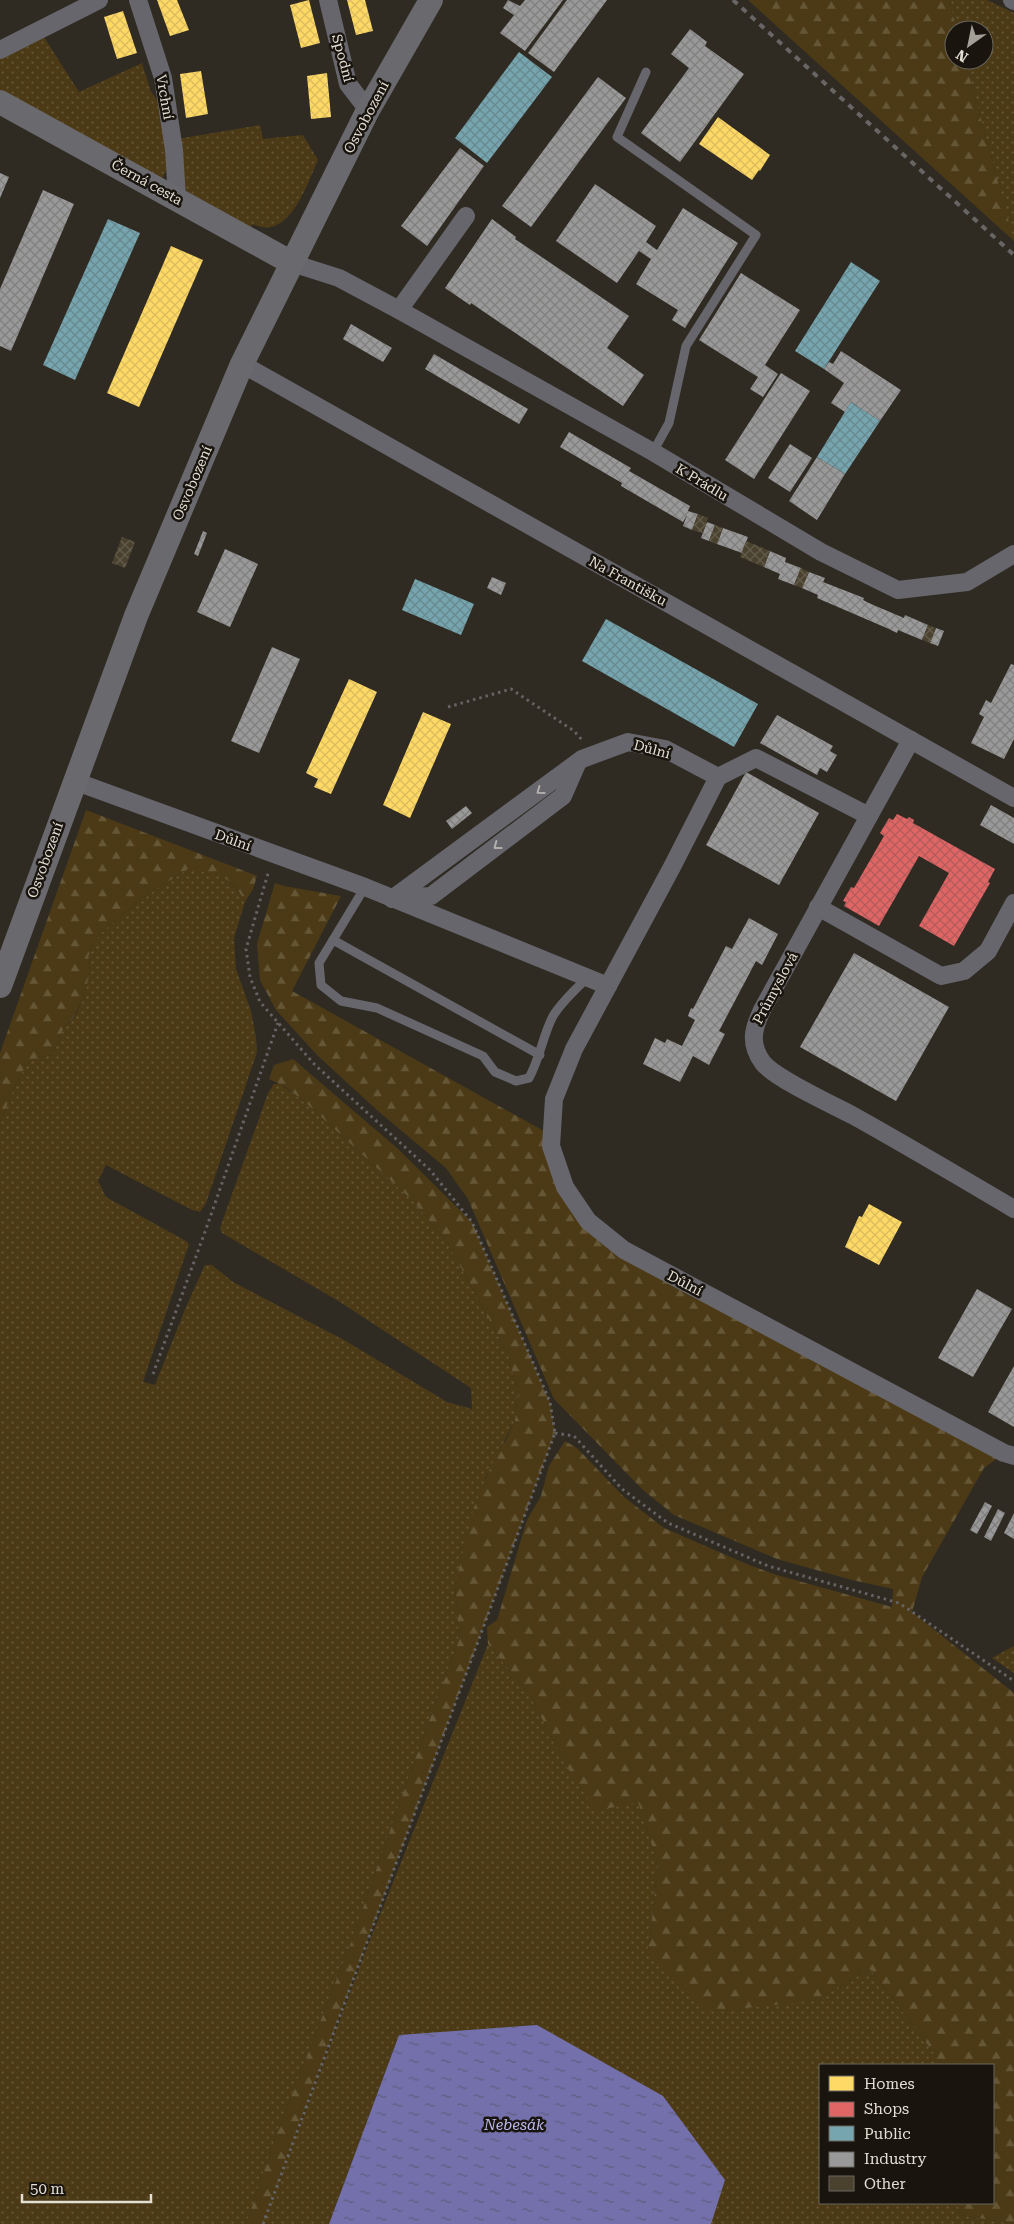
<svg xmlns="http://www.w3.org/2000/svg" width="1014" height="2224" viewBox="0 0 1014 2224" font-family="'Roboto Serif',serif">
<style>
.grass{fill:url(#grass-dots)}
.forest{fill:url(#forest-firs)}
.water{fill:url(#water-ripples)}
.homes{fill:url(#homes-cross-hatch)}
.shops{fill:url(#shops-cross-hatch)}
.public{fill:url(#public-cross-hatch)}
.industry{fill:url(#industry-cross-hatch)}
.building{fill:url(#building-cross-hatch)}
.lines{fill:none;stroke-linecap:round;stroke-linejoin:round}
.path{stroke:#656364;stroke-width:3;stroke-dasharray:2.5 4;stroke-linecap:butt}
.lane{stroke:#67666c;stroke-width:9}
.street{stroke:#67666c;stroke-width:18}
.secondary{stroke:#6a696e;stroke-width:24}
.rail{stroke:#686664;stroke-width:4;stroke-dasharray:6 6;stroke-linecap:butt}
.oneway{stroke:#b2afab}
.labels{text-anchor:middle;dominant-baseline:central;stroke-width:5;stroke-linejoin:round;paint-order:stroke}
.street-label{font-size:14px;fill:#e4dfd5;stroke:#19150e}
.water-label{font-size:15px;font-style:italic;fill:#babaf1;stroke:#19150e}
</style>
<defs>
<pattern id="grass-dots" width="8" height="8" patternUnits="userSpaceOnUse" patternTransform="scale(1.25)"><rect width="8" height="8" fill="#4b3a15"/><path d="M2 2h.1M6 6h.1" fill="none" stroke="#655636" stroke-width="1.8" stroke-linecap="round"/></pattern>
<pattern id="forest-firs" width="22" height="20" patternUnits="userSpaceOnUse" patternTransform="scale(1.25)"><rect width="22" height="20" fill="#4b3a15"/><path d="M5 1l3.5 6h-7zM16 11l3.5 6h-7z" fill="#655636"/></pattern>
<pattern id="water-ripples" width="26" height="14" patternUnits="userSpaceOnUse" patternTransform="scale(1.25)"><rect width="26" height="14" fill="#7370ab"/><path d="M2 4q2-2 4 0t4 0M15 11q2-2 4 0t4 0" fill="none" stroke="#605e80"/></pattern>
<pattern id="homes-cross-hatch" width="8" height="8" patternUnits="userSpaceOnUse" patternTransform="scale(1.25)"><rect width="8" height="8" fill="#ffd966"/><path d="M0 0l8 8M0 8l8-8" fill="none" stroke="#dabb5e"/></pattern>
<pattern id="shops-cross-hatch" width="8" height="8" patternUnits="userSpaceOnUse" patternTransform="scale(1.25)"><rect width="8" height="8" fill="#e06666"/><path d="M0 0l8 8M0 8l8-8" fill="none" stroke="#b15c5b"/></pattern>
<pattern id="public-cross-hatch" width="8" height="8" patternUnits="userSpaceOnUse" patternTransform="scale(1.25)"><rect width="8" height="8" fill="#76a5af"/><path d="M0 0l8 8M0 8l8-8" fill="none" stroke="#67888e"/></pattern>
<pattern id="industry-cross-hatch" width="8" height="8" patternUnits="userSpaceOnUse" patternTransform="scale(1.25)"><rect width="8" height="8" fill="#999"/><path d="M0 0l8 8M0 8l8-8" fill="none" stroke="#807f7e"/></pattern>
<pattern id="building-cross-hatch" width="8" height="8" patternUnits="userSpaceOnUse" patternTransform="scale(1.25)"><rect width="8" height="8" fill="#4a412e"/><path d="M0 0l8 8M0 8l8-8" fill="none" stroke="#645c4b"/></pattern>
</defs>
<rect width="100%" height="100%" fill="#2f2b23"/>
<!-- grass -->
<g class="grass">
<path d="M949,0H987L1014,13V242L965,60H984V30H957Z"/>
<path d="M42,34L79,92L142,63L151,92L159,102L169,165L161,181L0,91V53Z"/>
<path d="M260,125L263,139L303,135L318,160C307,184 289,242 253,224L251,227L186,191L184,188L177,139Z"/>
<path d="M188,869C214,870 233,877 245,902L234,938L236,969L251,1011L256,1037L257,1052L206,1203L200,1212L192,1210L106,1165L98,1181L106,1197L186,1241L189,1244L143,1382L155,1385L186,1307L205,1265H212L233,1282L344,1340L447,1402L472,1409L471,1388L340,1302L222,1233L220,1228L268,1093L274,1084H280L305,1102L413,1201L447,1242L508,1354L518,1394L515,1420L486,1477L455,1585L459,1640L412,1767L352,1940L278,2130L246,2224H0V1126C5,1110 18,1073 30,1062C36,1057 44,1056 52,1055L64,1027L73,1020L84,997L90,971L88,957L93,944L102,932L142,898Z"/>
<path d="M488,1644L529,1694L570,1772L638,1801L658,1865L648,1953L813,2001L870,1969L943,2065H820V2203H958L960,2215L1014,2224H711L399,2035L329,2224H263L366,1950Z"/>
<path d="M1014,1646V1673L992,1658Z"/>
</g>
<!-- forest -->
<g class="forest">
<path d="M748,0H949L957,30H954V60H965L1014,241Z"/>
<path d="M86,810L257,876L253,889L245,902C231,873 216,875 188,869L142,898L102,932L93,944L88,957L90,971L84,997L72,1020L64,1027L52,1055C44,1056 36,1057 30,1062C18,1073 5,1110 0,1126V1053Z"/>
<path d="M275,883L284,886L341,896L292,991L551,1135L588,1221L1004,1453L984,1468L922,1577L912,1612L1014,1693V2224L960,2215L958,2203H993V2065H943L870,1969L813,2001L706,2012L648,1953L658,1865L638,1802L596,1811L570,1772L529,1694L488,1644L487,1627L497,1620L527,1520L541,1496L549,1466L565,1441L577,1448L624,1497L664,1528L749,1565L777,1575L892,1607L893,1589L852,1580L777,1559L674,1515L643,1490L554,1399L468,1199L446,1168L378,1111L318,1056L276,1010L260,980L257,944Z"/>
<path d="M293,1059L397,1148L472,1222L550,1402L555,1433L263,2224H246L278,2130L352,1940L412,1767L459,1640L455,1585L473,1510L497,1452L506,1440L515,1420L518,1394L508,1354L447,1242L413,1201L305,1102L284,1086L269,1079L274,1065Z"/>
</g>
<!-- water -->
<path class="water" d="M537,2025L663,2096L725,2180L711,2224H329L399,2035Z"/>
<!-- homes -->
<g class="homes">
<path d="M157,0H177L189,30L170,36Z"/>
<path d="M309,0L320,43L301,48L290,5Z"/>
<path d="M347,0H365L373,31L356,35Z"/>
<path d="M123,11L137,53L117,59L104,17Z"/>
<path d="M201,71L208,114L186,118L180,74Z"/>
<path d="M327,73L331,117L311,119L307,76Z"/>
<path d="M718,117L770,155L760,171L759,170L752,180L699,144Z"/>
<path d="M171,246L203,260L139,407L107,393Z"/>
<path d="M349,679L377,692L331,794L314,787L318,779L306,773Z"/>
<path d="M423,712L451,724L410,818L383,805Z"/>
<path d="M869,1204L902,1222L879,1265L845,1247L859,1216L862,1217Z"/>
</g>
<!-- shops -->
<path class="shops" d="M897,814L907,819L909,817L914,820L913,823L995,869L988,882L990,883L954,946L919,926L949,873L919,856L879,926L844,906L846,902L843,901L851,887L854,888L884,836L880,833L889,818L893,820Z"/>
<!-- public -->
<g class="public">
<path d="M519,52L552,77L487,163L455,138Z"/>
<path d="M108,219L140,233L75,380L43,365Z"/>
<path d="M851,262L880,281L824,369L795,351Z"/>
<path d="M851,402L880,421L845,474L817,457Z"/>
<path d="M415,579L474,604L461,635L402,610Z"/>
<path d="M606,619L758,704L734,747L582,661Z"/>
</g>
<!-- industry -->
<g class="industry">
<path d="M508,0L520,6L525,0H563L525,51L500,33L514,15L503,8Z"/>
<path d="M567,0H607L554,72L528,53Z"/>
<path d="M690,29L707,42L705,46L744,74L680,162L641,133L689,68L671,54Z"/>
<path d="M598,77L626,98L531,227L502,206Z"/>
<path d="M460,148L484,166L427,246L401,226Z"/>
<path d="M0,173L9,177L0,198Z"/>
<path d="M595,184L656,226L646,242L657,250L683,208L738,243L685,328L672,320L678,310L636,284L651,259L639,251L617,283L556,241Z"/>
<path d="M43,190L74,204L11,351L0,346V289Z"/>
<path d="M492,219L516,237L515,239L629,316L607,348L644,375L623,406L471,303L470,305L445,288Z"/>
<path d="M741,273L800,310L765,365L778,374L763,397L750,389L758,377L699,340Z"/>
<path d="M351,324L392,348L383,362L343,339Z"/>
<path d="M841,351L901,390L880,421L851,402L845,412L831,403L844,383L824,369L829,362L833,364Z"/>
<path d="M434,354L528,409L519,424L425,369Z"/>
<path d="M781,373L810,391L754,479L725,460Z"/>
<path d="M569,432L631,468L629,471L690,506L688,511L698,514L692,530L683,526L687,515L683,522L621,486L622,483L560,447Z"/>
<path d="M790,444L812,458L790,492L768,478Z"/>
<path d="M817,457L845,474L817,520L789,501Z"/>
<path d="M707,522L715,525L709,541L701,538Z"/>
<path d="M723,528L748,537L742,553L717,544Z"/>
<path d="M203,531L207,533L198,556L194,554Z"/>
<path d="M225,549L258,564L230,627L197,612Z"/>
<path d="M770,551L786,558L785,562L801,568L794,585L778,579L780,574L764,567Z"/>
<path d="M809,572L825,578L823,582L864,598L863,600L871,604L904,618L905,615L928,625L922,640L898,630L897,633L889,629L817,598L818,595L802,588Z"/>
<path d="M492,577L506,583L501,595L487,588Z"/>
<path d="M936,628L944,631L938,646L930,643Z"/>
<path d="M272,647L300,659L259,753L231,741Z"/>
<path d="M1011,664L1014,665V739L1004,759L971,743L984,717L979,714L986,700L991,703Z"/>
<path d="M777,715L833,746L830,751L837,755L827,772L820,768L817,775L760,743Z"/>
<path d="M746,772L819,813L779,885L706,845Z"/>
<path d="M991,805L1014,818V844L980,825Z"/>
<path d="M466,806L472,813L452,829L446,821Z"/>
<path d="M749,918L778,934L762,965L756,961L719,1031L725,1034L709,1065L693,1056L680,1082L643,1064L655,1038L665,1043L667,1039L682,1046L695,1020L688,1016L691,1008L693,1009L726,946L732,949Z"/>
<path d="M854,953L949,1007L896,1101L800,1047Z"/>
<path d="M977,1289L1012,1309L973,1377L938,1358Z"/>
<path d="M1014,1366V1427L988,1412Z"/>
<path d="M985,1502L992,1506L977,1534L970,1530Z"/>
<path d="M998,1509L1005,1513L991,1541L984,1537Z"/>
<path d="M1014,1513V1539L1004,1533Z"/>
</g>
<!-- building -->
<g class="building">
<path d="M698,514L708,518L703,533L692,530Z"/>
<path d="M715,525L723,528L717,544L709,541Z"/>
<path d="M122,537L135,542L125,568L112,563Z"/>
<path d="M746,541L770,551L764,567L740,557Z"/>
<path d="M801,568L809,572L802,588L794,585Z"/>
<path d="M928,625L936,628L930,643L922,640Z"/>
</g>
<g class="lines">
<!-- path -->
<g class="path">
<path d="M448,707L511,689L574,731L583,741"/>
<path d="M153,1374L206,1229L278,1023"/>
<path d="M555,1433L574,1436L622,1489L668,1523L768,1566L899,1603L1014,1681"/>
<path d="M263,2224L555,1433L550,1402L472,1222L430,1170L315,1065L260,1002L250,977L246,949L269,870"/>
</g>
<!-- lane -->
<g class="lane">
<path d="M646,72L617,137L756,235L686,346L669,423L653,452"/>
<path d="M365,887L319,963L321,985L341,1001L377,1008L483,1056L495,1072L516,1081L529,1078C540,1058 543,1035 553,1016C562,1001 576,989 588,977"/>
<path d="M333,940L540,1055"/>
</g>
<!-- street -->
<g class="street">
<path d="M138,0L163,78L174,150L177,198"/>
<path d="M328,0L348,84L368,110"/>
<path d="M1012,0L1014,1"/>
<path d="M0,50L99,0"/>
<path d="M292,263L339,278L399,310L653,452L821,552L898,590L967,582L1014,554"/>
<path d="M399,310L466,216"/>
<path d="M242,364L1014,798"/>
<path d="M911,740L762,1010C753,1029 749,1044 763,1063C776,1079 831,1104 852,1115C906,1145 960,1177 1014,1209"/>
<path d="M718,777L672,867L574,1049L554,1099L551,1146L565,1187L588,1221L624,1250L1004,1453L1014,1456"/>
<path d="M718,777L756,758L869,816"/>
<path d="M74,781L365,887L608,986"/>
<path d="M398,898L431,896L563,796L577,764"/>
<path d="M392,899L582,759L628,742L665,749L718,777"/>
<path d="M818,907L941,976L964,971L988,951L1014,903"/>
</g>
<!-- secondary -->
<g class="secondary">
<path d="M0,102L292,263"/>
<path d="M0,986L136,616L242,364L368,110L431,0"/>
</g>
<!-- rail -->
<path class="rail" d="M733,0L1014,255"/>
</g>
<!-- one-way arrows -->
<defs><path id="oneway-chevron" d="M-2-3.5L2.5 0L-2 3.5" fill="none" stroke-width="1.6" stroke-linecap="round" stroke-linejoin="round" transform="scale(1.25)"/></defs>
<g class="oneway">
<use href="#oneway-chevron" transform="translate(540 791) rotate(144)"/>
<use href="#oneway-chevron" transform="translate(497 846) rotate(143)"/>
</g>
<g class="labels">
<!-- street labels -->
<g class="street-label">
<text transform="translate(343 58) rotate(75)">Spodní</text>
<text transform="translate(165 97) rotate(80)">Vrchní</text>
<text transform="translate(366 117) rotate(-62)">Osvobození</text>
<text transform="translate(147 182) rotate(29)">Černá cesta</text>
<text transform="translate(702 482) rotate(31)">K Prádlu</text>
<text transform="translate(192 483) rotate(-67)">Osvobození</text>
<text transform="translate(628 581) rotate(29)">Na Františku</text>
<text transform="translate(652 749) rotate(15)">Důlní</text>
<text transform="translate(233 840) rotate(20)">Důlní</text>
<text transform="translate(45 860) rotate(-70)">Osvobození</text>
<text transform="translate(775 988) rotate(-62)">Průmyslová</text>
<text transform="translate(685 1283) rotate(28)">Důlní</text>
</g>
<!-- water labels -->
<g class="water-label">
<text x="514" y="2125">Nebesák</text>
</g>
</g>
<!-- legend -->
<rect x="819" y="2064" width="175" height="140" fill="#19150e" stroke="#6a665e"/>
<rect x="829" y="2076" width="25" height="15" fill="#ffd966" stroke="#6a665e"/>
<text x="864" y="2089" font-size="15" fill="#e4dfd5">Homes</text>
<rect x="829" y="2102" width="25" height="15" fill="#e06666" stroke="#6a665e"/>
<text x="864" y="2114" font-size="15" fill="#e4dfd5">Shops</text>
<rect x="829" y="2126" width="25" height="15" fill="#76a5af" stroke="#6a665e"/>
<text x="864" y="2139" font-size="15" fill="#e4dfd5">Public</text>
<rect x="829" y="2152" width="25" height="15" fill="#999999" stroke="#6a665e"/>
<text x="864" y="2164" font-size="15" fill="#e4dfd5">Industry</text>
<rect x="829" y="2176" width="25" height="15" fill="#4a412e" stroke="#6a665e"/>
<text x="864" y="2189" font-size="15" fill="#e4dfd5">Other</text>
<!-- north arrow -->
<g transform="translate(969 45) rotate(213)"><circle r="24" fill="#19150e" stroke="#6a665e"/>
<path d="M0-4L9 19L0 12L-9 19Z" fill="#a5a097"/>
<text y="-8" font-size="14" font-weight="bold" text-anchor="middle" fill="#e4dfd5">N</text>
</g>
<!-- scale -->
<path d="M22 2194v8h129v-8" fill="none" stroke="#e4dfd5" stroke-width="2.5"/>
<text x="30" y="2194" font-size="15" fill="#e4dfd5" stroke="#19150e" stroke-width="4" paint-order="stroke">50 m</text>
</svg>
